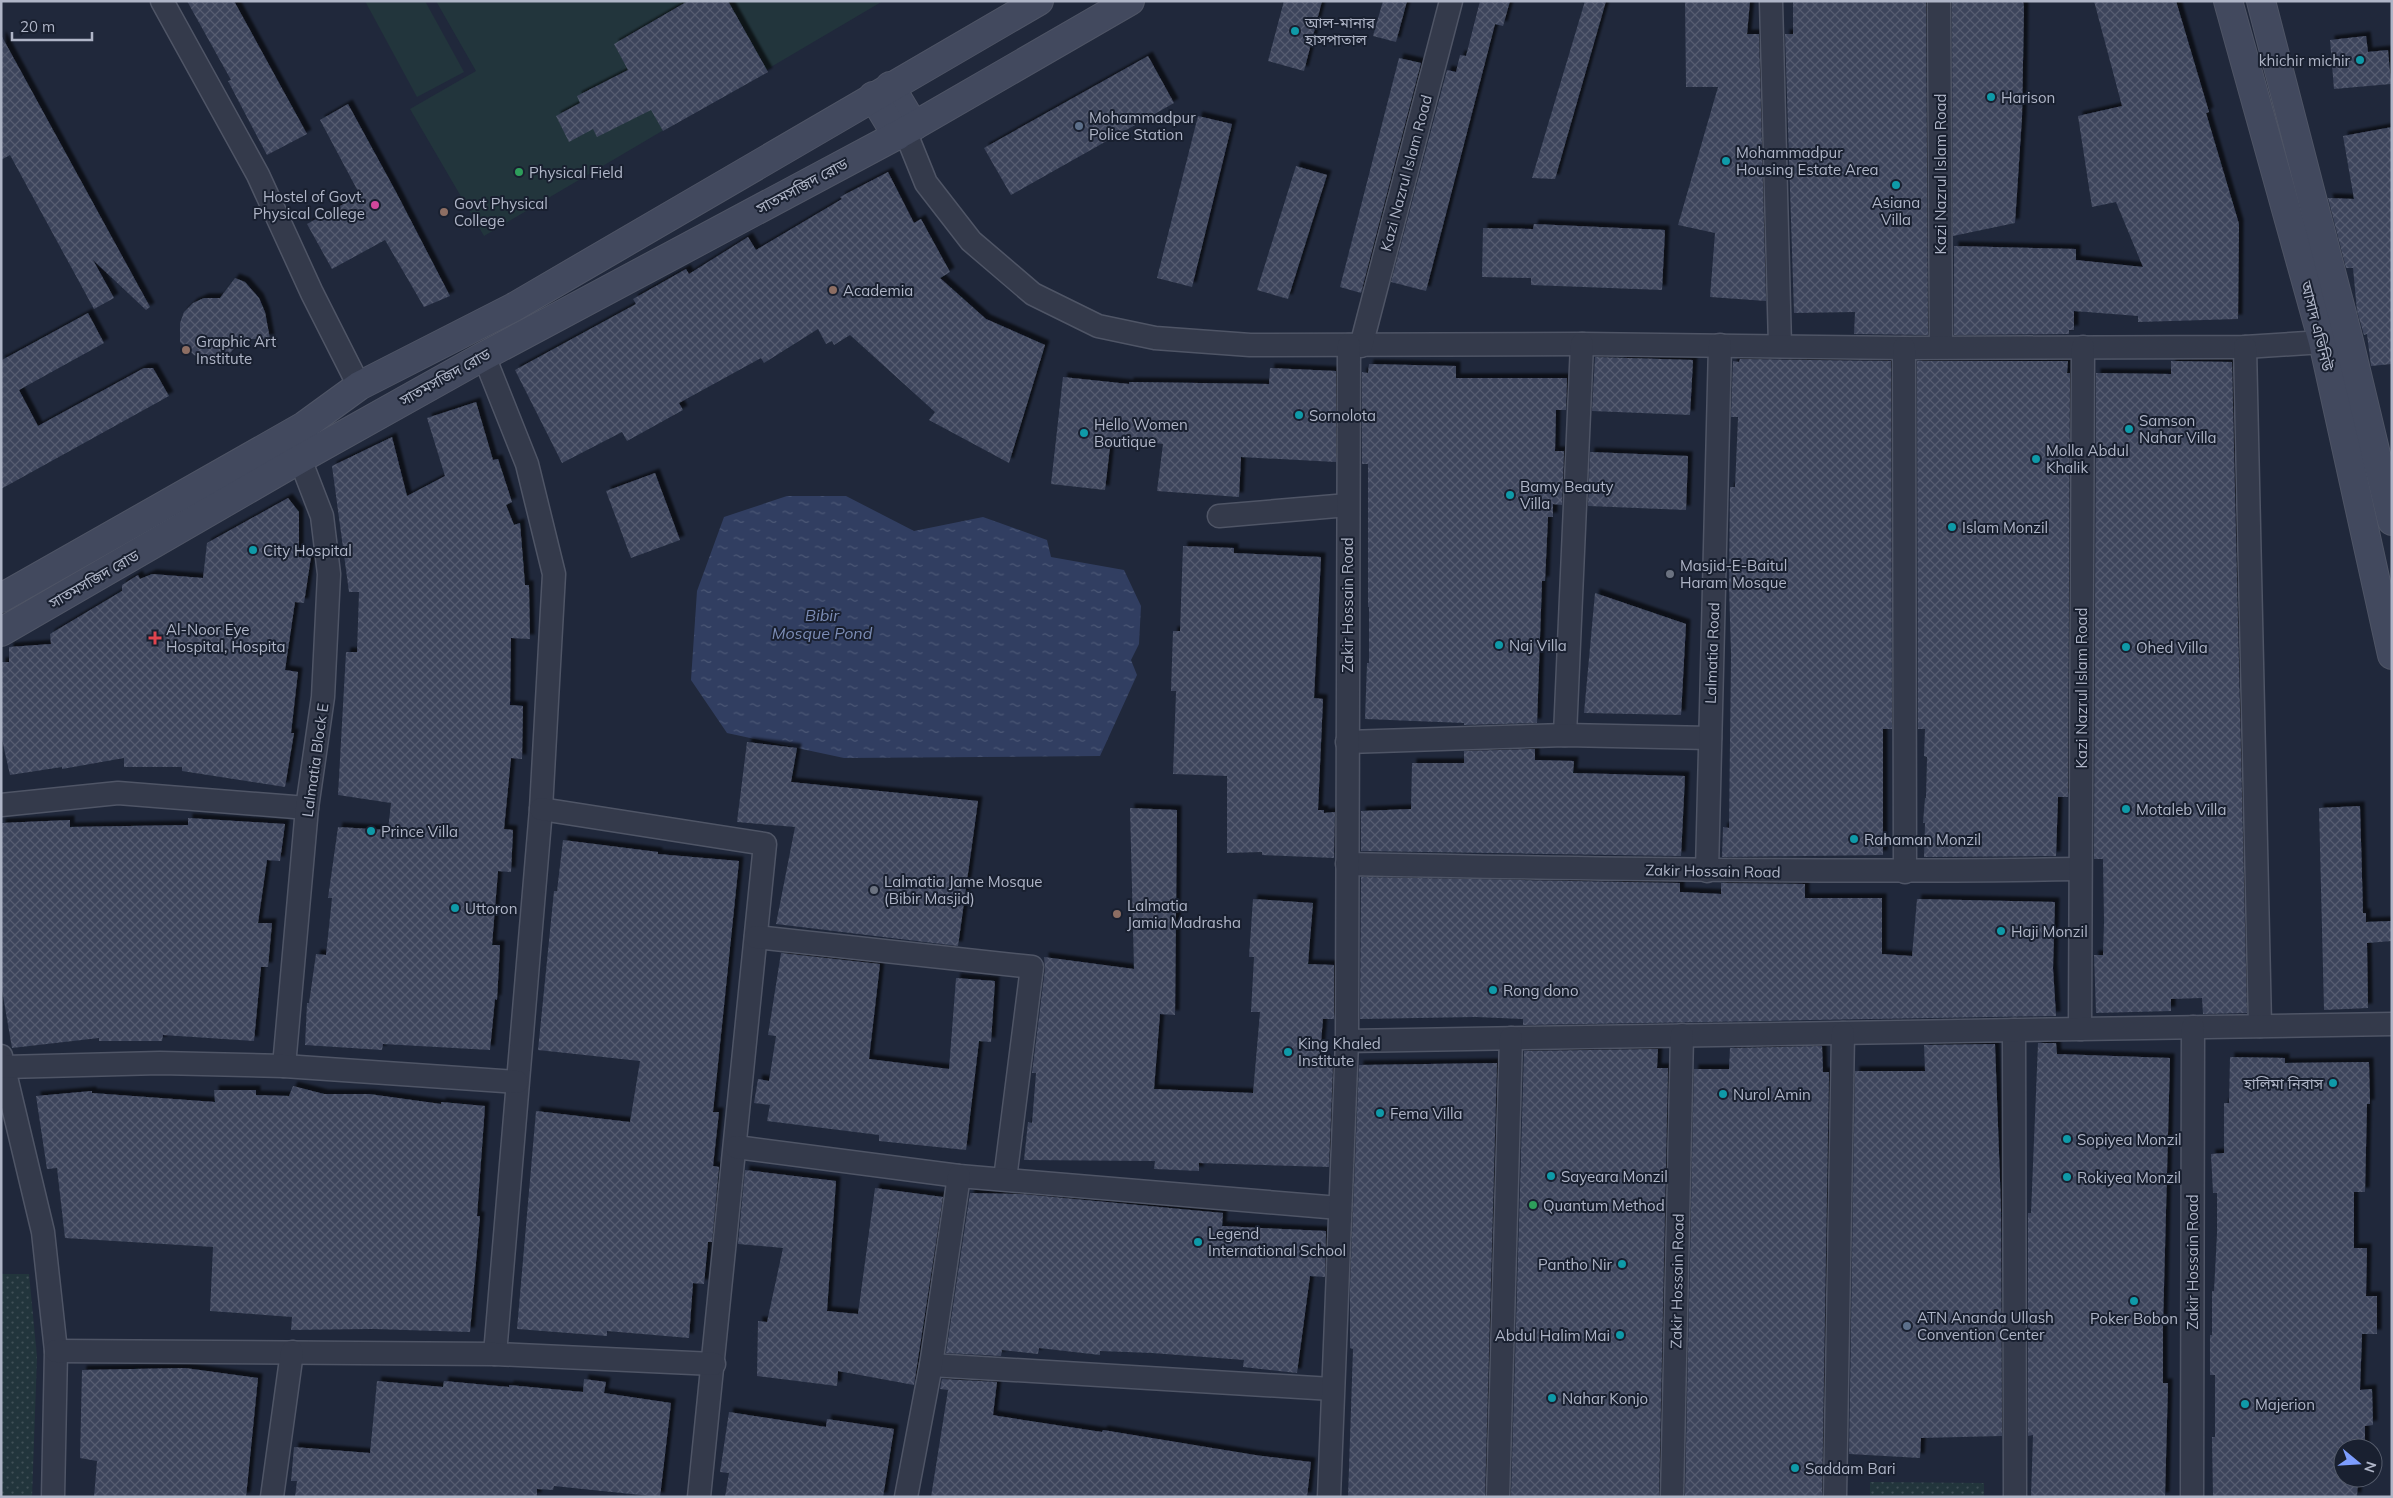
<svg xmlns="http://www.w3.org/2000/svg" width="2393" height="1498" viewBox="0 0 2393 1498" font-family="Mulish,'Noto Sans Bengali',sans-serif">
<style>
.grass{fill:#22353c}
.park{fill:url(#park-dots)}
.water{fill:url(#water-ripples)}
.building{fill:url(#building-cross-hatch);filter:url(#shadow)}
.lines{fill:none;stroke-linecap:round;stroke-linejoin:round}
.street-casing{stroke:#4f5566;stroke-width:25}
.secondary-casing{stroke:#4f5566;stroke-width:30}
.street{stroke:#343a4b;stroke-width:22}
.secondary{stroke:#42495e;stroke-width:28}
.culture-dot{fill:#0f9aa8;stroke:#192030;stroke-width:2}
.service-dot{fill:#5c6f8a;stroke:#192030;stroke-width:2}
.leisure-dot{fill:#2e9e5b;stroke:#192030;stroke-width:2}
.hotel-dot{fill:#d1479c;stroke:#192030;stroke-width:2}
.education-dot{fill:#8d6e63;stroke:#192030;stroke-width:2}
.worship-dot{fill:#6b7280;stroke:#192030;stroke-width:2}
.health-dot{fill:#e0444e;stroke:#192030;stroke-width:2}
.labels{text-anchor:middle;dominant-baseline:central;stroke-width:4;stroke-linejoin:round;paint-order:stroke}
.poi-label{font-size:15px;fill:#afb5c7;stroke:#192030;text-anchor:start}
.street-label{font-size:15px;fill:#afb5c7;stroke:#192030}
.water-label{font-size:16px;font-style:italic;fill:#7c8db6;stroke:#192030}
</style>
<defs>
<pattern id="park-dots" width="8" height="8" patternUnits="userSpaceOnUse" patternTransform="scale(1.25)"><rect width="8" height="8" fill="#22353c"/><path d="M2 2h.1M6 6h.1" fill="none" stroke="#405057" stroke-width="1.8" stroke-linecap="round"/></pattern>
<pattern id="water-ripples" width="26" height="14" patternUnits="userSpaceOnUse" patternTransform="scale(1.25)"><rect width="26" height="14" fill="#313e61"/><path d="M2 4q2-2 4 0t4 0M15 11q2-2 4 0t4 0" fill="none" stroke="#4c5876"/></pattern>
<pattern id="building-cross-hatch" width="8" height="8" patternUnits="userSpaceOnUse" patternTransform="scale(1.25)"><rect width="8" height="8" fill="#3c445b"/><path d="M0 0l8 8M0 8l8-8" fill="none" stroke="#565d71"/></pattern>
<filter id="shadow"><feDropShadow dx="4.5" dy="-4.5" stdDeviation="1" flood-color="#0009"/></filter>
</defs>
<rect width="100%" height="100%" fill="#20283b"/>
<!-- grass -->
<g class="grass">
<path d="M365,1H425L464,72L417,97Z"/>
<path d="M436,1H883L484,236L410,109L476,71Z"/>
</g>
<!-- park -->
<g class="park">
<path d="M1,1274H29L37,1357L32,1497H1Z"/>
<path d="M1870,1482L1984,1483V1497H1870Z"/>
</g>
<!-- water -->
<path class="water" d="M787,496H846L914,531L983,517L1047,540L1051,557L1124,570L1141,606L1139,644L1131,660L1137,675L1100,756L844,758L727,733L691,680L697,591L724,517Z"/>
<!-- building -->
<g class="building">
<path d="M187,1H234L307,134L267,155L228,81L231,80Z"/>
<path d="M688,1H728L768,72L663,131L651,110L597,137L593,129L569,142L556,116L580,103L577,96L628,70L614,44Z"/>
<path d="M1284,1H1322L1304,71L1268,61Z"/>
<path d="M1383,1H1407L1396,42L1373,36Z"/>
<path d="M1480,1H1510L1503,26L1495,24L1426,291L1391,282L1447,70L1456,72L1460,55L1466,56Z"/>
<path d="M1585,1H1606L1555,179L1532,178Z"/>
<path d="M1685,1H1750L1747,34H1759L1766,301L1710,297L1715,233L1678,225L1718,87H1686Z"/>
<path d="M1793,1H1926L1928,335L1854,334L1855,312L1794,313L1785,34H1793Z"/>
<path d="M1952,1H2023L2024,8L2022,117L2015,223L1953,236Z"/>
<path d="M2094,1H2176L2209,112L2206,113L2239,224L2238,319L2138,322V316L2074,311V330H2069V334L1954,335V246L2076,249V260L2143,267L2116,202L2092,207L2078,116L2122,106Z"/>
<path d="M1,35L150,307L146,310L93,260L114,298L94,309L10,155L1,160Z"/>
<path d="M2366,36L2368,52L2388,50L2391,84L2334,89L2330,40Z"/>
<path d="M1148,56L1174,103L1011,195L984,148Z"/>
<path d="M1399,58L1421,63L1361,293L1340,287Z"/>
<path d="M348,104L396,192L450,296L424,307L385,240L332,269L307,224L360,195L320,120Z"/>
<path d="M1198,116L1232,124L1192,287L1157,278Z"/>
<path d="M2392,127V364L2371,366L2367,334L2364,335L2357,311L2353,268H2346L2328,198L2354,199L2343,136Z"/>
<path d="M1296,166L1327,175L1288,299L1257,290Z"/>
<path d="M888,172L914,223L921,219L950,272L940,278L986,319L1045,345L1009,463L929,420L935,412L850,335L834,345L832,341L826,344L818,329L764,363L761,358L679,403L683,410L627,441L622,432L562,463L515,370L636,304L633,299L686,269L689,274L748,237L756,250L842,199L840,197Z"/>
<path d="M1534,224L1665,230L1662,290L1531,285V278L1482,277L1483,228L1533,229Z"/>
<path d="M235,278L245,282L259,298L265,312L270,339H243L228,355L217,359L205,360L194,355L180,342V323L184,312L193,303L204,298H220Z"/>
<path d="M88,313L104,343L19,390L38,426L144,368H153L169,396L1,489V358L2,360Z"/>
<path d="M1595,357L1693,360L1690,415L1592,411Z"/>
<path d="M1740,359L1891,361L1892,729H1883V855L1722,857L1723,827L1729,828L1731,654L1729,584L1730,487H1735L1738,417H1731L1733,361L1739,362Z"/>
<path d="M1917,361H2068L2067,373H2070L2068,797H2058L2056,856L1924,857L1925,823H1923L1925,798H1926L1927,757L1924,756L1925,729H1918Z"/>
<path d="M2171,361L2232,362L2247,1013L2203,1014L2202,998L2171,999V1011L2096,1013L2094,955H2103L2104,922L2103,859H2094L2096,373L2171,374Z"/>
<path d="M1369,364L1456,366V378H1567L1566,410H1556L1555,451H1564L1562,505L1553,504V517H1548L1545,581H1542L1537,723L1464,725V723L1365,719L1367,663H1369V607H1368V464H1362V372L1368,373Z"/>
<path d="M1270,368L1336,371V462L1241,457L1239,497L1157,491L1163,444L1111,438L1105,490L1051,484L1063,377L1129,384V382L1269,384Z"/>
<path d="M476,402L493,460L498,459L512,502L506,505L514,525L520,523L525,585H529L530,639L511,638L510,705L523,706L522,759L511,758L504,829L513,830L511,872L498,871L492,945H500L497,1000L495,999L490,1050L383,1044L382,1050L305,1045L307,1003H309L316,954L326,955L332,898H328L338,827L388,830L391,803L338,795L346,652H357L359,592H349L332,466L392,437L407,496L445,476L427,418Z"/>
<path d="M1590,452L1688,456L1686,510L1588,506Z"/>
<path d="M655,473L680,540L631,558L606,491Z"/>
<path d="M288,498L299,512V557H311L304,603L295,602L285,670L298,672L291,733H294L285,787L182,771V767H124V758L62,769V767L10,775L1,735V662H9V647L51,644L50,634L122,591V585L138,575L140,579L152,574L203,578L207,543Z"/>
<path d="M1183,546L1234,548V553L1321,557L1314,698L1323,699L1318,810H1324V813L1335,812L1334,858L1262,855V852L1227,853V776L1173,774L1176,691H1171L1173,631H1180Z"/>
<path d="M1595,593L1686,624L1681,715L1584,713Z"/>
<path d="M747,742L797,748L791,782L978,801L958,946L776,924L795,827L737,822Z"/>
<path d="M1535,749V760L1574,761L1573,773L1685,776L1681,856L1361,851V811L1411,809L1412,763H1464V751Z"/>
<path d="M2360,806L2363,913H2366V922L2392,921V941L2367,943L2368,1008L2324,1010L2319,808Z"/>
<path d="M1130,808L1177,810L1175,1015L1160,1014L1154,1089L1253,1093L1260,1012H1251L1254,957H1249L1253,899L1313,903L1308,964L1334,965V1019H1323L1319,1065H1333L1329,1167L1199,1163V1171L1154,1169L1155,1161L1024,1160L1028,1122L1032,1123L1036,1073H1032L1045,969L1044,957L1134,969Z"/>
<path d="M188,818L285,824L280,861L267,860L258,923H272L268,967H261L254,1041L163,1035L162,1041H99V1038L12,1048L1,984V823L70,820V827L188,825Z"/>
<path d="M563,840L658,852V854L739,861L713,1112H719L713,1166L719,1167L712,1242H708L704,1284L693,1283L689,1338L607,1331V1336L517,1329L536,1111L630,1122L640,1061L538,1050L554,891H557Z"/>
<path d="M1361,877L1680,883V892L1721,894V883L1805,884V898H1882V954L1912,956L1917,899L2055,902L2053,968L2056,1016L1523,1025V1019L1476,1017L1360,1019Z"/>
<path d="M781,953L880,964L869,1059L949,1069L956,978L995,981L991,1042L979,1041L966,1150L879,1141V1135L767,1121L770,1105L754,1103L758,1079L769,1081L776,1036L768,1035Z"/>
<path d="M2038,1043H2056L2057,1054L2170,1058L2163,1325V1383H2168L2165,1497H2031L2033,1435L2028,1436V1213H2031Z"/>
<path d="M1995,1044L2001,1208L2002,1436L1921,1438L1920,1458L1849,1454L1855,1071H1925L1924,1045Z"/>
<path d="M1822,1046L1823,1072H1829L1822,1497H1685L1694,1069H1729L1730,1048Z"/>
<path d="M1658,1049L1657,1068H1668L1659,1497H1511L1524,1051Z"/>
<path d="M2230,1057L2285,1058V1063L2369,1062L2370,1104H2367L2365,1192H2354V1248H2367L2366,1296H2377V1334H2362L2360,1390L2372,1389L2373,1425L2365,1426V1448H2343V1478H2358L2357,1497H2213L2212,1437H2215V1375H2210V1335H2212V1291H2214L2217,1233V1193H2213L2211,1154L2224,1153V1103H2229Z"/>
<path d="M1497,1063L1485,1497H1348L1353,1349L1350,1348V1286L1359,1065Z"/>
<path d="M293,1086L324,1094H369L441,1104V1102L485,1106L477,1216H480L470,1332L373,1329L291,1330L292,1317L210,1311L213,1247L65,1238L57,1168L47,1169L36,1096L92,1091V1093L215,1102L214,1090H256V1095L289,1096Z"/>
<path d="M745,1170L836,1181L827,1311L858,1314L875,1188L943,1197L914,1385L838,1371L837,1386L757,1376L758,1321L767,1322L783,1248L738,1244Z"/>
<path d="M970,1193L1021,1194L1223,1213L1222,1226L1326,1231L1325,1277L1310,1276L1297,1373L1243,1367L1244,1360L1152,1353L1100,1351V1355L1039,1348L1038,1354L1002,1350L1001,1356L946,1353Z"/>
<path d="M185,1368L258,1378L246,1497H94L97,1461L80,1458L82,1370Z"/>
<path d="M584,1379L606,1382L604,1393L671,1403L660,1497L554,1486L553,1490L537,1489V1497H295L297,1481H291L294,1447L370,1453L377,1381L443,1387L444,1381L509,1387V1385L583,1392Z"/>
<path d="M942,1379L997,1382L993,1415L998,1416L1102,1432L1103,1430L1255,1455L1311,1462L1307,1497H931L948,1390L940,1389Z"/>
<path d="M729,1412L826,1427L827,1419L894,1429L883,1497H725L729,1473L720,1472Z"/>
</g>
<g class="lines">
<!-- street casing -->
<g class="street-casing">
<g id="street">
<path d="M162,1L258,175L312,293L359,386"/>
<path d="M1771,1L1780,346"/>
<path d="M1939,1L1941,347"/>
<path d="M905,131L926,183L971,241L1033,294L1098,326L1155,338L1250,345L1582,344L1904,348L2245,347L2323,342L2340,339"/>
<path d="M1361,346L1451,1"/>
<path d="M2245,347L2260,1026"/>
<path d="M1904,348L1905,872"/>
<path d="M484,356L527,464L554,574L541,809L495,1354"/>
<path d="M1219,516L1348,505"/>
<path d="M1565,735L1582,344"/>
<path d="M1347,742L1565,735L1710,738"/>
<path d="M1,805L118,793L307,808"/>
<path d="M541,809L765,844L699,1497"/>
<path d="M1347,864C1591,869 1835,873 2080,869"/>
<path d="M1707,871L1720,345"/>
<path d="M756,937L1032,967L1005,1179"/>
<path d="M2080,1029L2083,347"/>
<path d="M2014,1030L2015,1497"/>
<path d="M1347,1041L2392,1024"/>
<path d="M1,1056L43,1232L56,1351L53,1497"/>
<path d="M284,1066L307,808L323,697L329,574L322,516L300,459"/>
<path d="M5,1067L160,1063L284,1066L517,1082"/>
<path d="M736,1147L959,1176L1339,1208"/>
<path d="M56,1351L495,1354L714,1364"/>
<path d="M931,1365L1332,1389"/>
<path d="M272,1497L292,1352"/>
<path d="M906,1497L931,1365L959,1176"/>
<path d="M1329,1497L1347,1041L1349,345"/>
<path d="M1498,1497L1511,1038"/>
<path d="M1672,1497L1682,1035"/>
<path d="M1835,1497L1843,1033"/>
<path d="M2192,1497L2193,1027"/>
</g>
</g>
<!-- secondary casing -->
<g class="secondary-casing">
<g id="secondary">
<path d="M2228,1L2323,342L2392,655"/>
<path d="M2261,1L2348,337L2392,521"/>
<path d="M890,86L914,126"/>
<path d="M873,96L897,136"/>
<path d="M1,598L304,426L359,386L514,307L1039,1"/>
<path d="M1,632L300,459L484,356L905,131L1130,1"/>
</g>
</g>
<!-- street -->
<use href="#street" class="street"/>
<!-- secondary -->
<use href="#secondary" class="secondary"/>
</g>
<!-- markers -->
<g class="culture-dot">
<circle cx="1295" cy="31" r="5"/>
<circle cx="2360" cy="60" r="5"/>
<circle cx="1991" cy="97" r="5"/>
<circle cx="1726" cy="161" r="5"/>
<circle cx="1896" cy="185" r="5"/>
<circle cx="1299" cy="415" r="5"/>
<circle cx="2129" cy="429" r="5"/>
<circle cx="1084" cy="433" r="5"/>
<circle cx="2036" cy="459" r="5"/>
<circle cx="1510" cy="495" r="5"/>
<circle cx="1952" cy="527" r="5"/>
<circle cx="253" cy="550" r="5"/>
<circle cx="1499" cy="645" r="5"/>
<circle cx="2126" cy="647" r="5"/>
<circle cx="2126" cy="809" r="5"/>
<circle cx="371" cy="831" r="5"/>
<circle cx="1854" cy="839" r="5"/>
<circle cx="455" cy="908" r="5"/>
<circle cx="2001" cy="931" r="5"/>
<circle cx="1493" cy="990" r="5"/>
<circle cx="1288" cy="1052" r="5"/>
<circle cx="2333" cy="1083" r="5"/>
<circle cx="1723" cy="1094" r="5"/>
<circle cx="1380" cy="1113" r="5"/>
<circle cx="2067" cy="1139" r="5"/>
<circle cx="1551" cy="1176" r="5"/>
<circle cx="2067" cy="1177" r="5"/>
<circle cx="1198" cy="1242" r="5"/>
<circle cx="1622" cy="1264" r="5"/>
<circle cx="2134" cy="1301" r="5"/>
<circle cx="1620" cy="1335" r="5"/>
<circle cx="1552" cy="1398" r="5"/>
<circle cx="2245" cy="1404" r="5"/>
<circle cx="1795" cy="1468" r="5"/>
</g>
<g class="service-dot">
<circle cx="1079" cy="126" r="5"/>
<circle cx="1907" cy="1326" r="5"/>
</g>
<g class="leisure-dot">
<circle cx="519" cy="172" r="5"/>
<circle cx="1533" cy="1205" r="5"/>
</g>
<circle class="hotel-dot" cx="375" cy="205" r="5"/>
<g class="education-dot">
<circle cx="444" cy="212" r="5"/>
<circle cx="833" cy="290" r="5"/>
<circle cx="186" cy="350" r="5"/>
<circle cx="1117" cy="914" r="5"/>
</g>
<g class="worship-dot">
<circle cx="1670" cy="574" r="5"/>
<circle cx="874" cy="890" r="5"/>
</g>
<path class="health-dot" d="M152.5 630.5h5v5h5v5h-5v5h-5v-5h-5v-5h5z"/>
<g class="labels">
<!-- poi labels -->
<g class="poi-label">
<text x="1305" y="22">আল-মানার<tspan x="1305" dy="17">হাসপাতাল</tspan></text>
<text x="2350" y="60" text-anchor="end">khichir michir</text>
<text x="2001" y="97">Harison</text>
<text x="1089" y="117">Mohammadpur<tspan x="1089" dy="17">Police Station</tspan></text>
<text x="1736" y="152">Mohammadpur<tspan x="1736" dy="17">Housing Estate Area</tspan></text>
<text x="529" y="172">Physical Field</text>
<text x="365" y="196" text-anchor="end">Hostel of Govt.<tspan x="365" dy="17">Physical College</tspan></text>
<text x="1896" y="202" text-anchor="middle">Asiana<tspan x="1896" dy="17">Villa</tspan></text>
<text x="454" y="203">Govt Physical<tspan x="454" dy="17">College</tspan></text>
<text x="843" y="290">Academia</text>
<text x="196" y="341">Graphic Art<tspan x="196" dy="17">Institute</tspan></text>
<text x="1309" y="415">Sornolota</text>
<text x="2139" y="420">Samson<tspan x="2139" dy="17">Nahar Villa</tspan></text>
<text x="1094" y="424">Hello Women<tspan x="1094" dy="17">Boutique</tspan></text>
<text x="2046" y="450">Molla Abdul<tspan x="2046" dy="17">Khalik</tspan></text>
<text x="1520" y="486">Bamy Beauty<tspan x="1520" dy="17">Villa</tspan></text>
<text x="1962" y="527">Islam Monzil</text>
<text x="263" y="550">City Hospital</text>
<text x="1680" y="565">Masjid-E-Baitul<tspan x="1680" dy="17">Haram Mosque</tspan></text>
<text x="166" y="629">Al-Noor Eye<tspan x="166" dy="17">Hospital, Hospita</tspan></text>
<text x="1509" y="645">Naj Villa</text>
<text x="2136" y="647">Ohed Villa</text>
<text x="2136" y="809">Motaleb Villa</text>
<text x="381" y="831">Prince Villa</text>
<text x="1864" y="839">Rahaman Monzil</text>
<text x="884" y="881">Lalmatia Jame Mosque<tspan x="884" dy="17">(Bibir Masjid)</tspan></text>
<text x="1127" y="905">Lalmatia<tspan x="1127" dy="17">Jamia Madrasha</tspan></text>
<text x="465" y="908">Uttoron</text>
<text x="2011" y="931">Haji Monzil</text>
<text x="1503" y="990">Rong dono</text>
<text x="1298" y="1043">King Khaled<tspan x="1298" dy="17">Institute</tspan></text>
<text x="2323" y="1083" text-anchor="end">হালিমা নিবাস</text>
<text x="1733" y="1094">Nurol Amin</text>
<text x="1390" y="1113">Fema Villa</text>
<text x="2077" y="1139">Sopiyea Monzil</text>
<text x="1561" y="1176">Sayeara Monzil</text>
<text x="2077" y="1177">Rokiyea Monzil</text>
<text x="1543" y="1205">Quantum Method</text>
<text x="1208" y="1233">Legend<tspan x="1208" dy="17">International School</tspan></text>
<text x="1612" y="1264" text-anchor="end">Pantho Nir</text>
<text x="1917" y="1317">ATN Ananda Ullash<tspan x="1917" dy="17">Convention Center</tspan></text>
<text x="2134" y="1318" text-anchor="middle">Poker Bobon</text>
<text x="1610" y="1335" text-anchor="end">Abdul Halim Mai</text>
<text x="1562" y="1398">Nahar Konjo</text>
<text x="2255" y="1404">Majerion</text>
<text x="1805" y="1468">Saddam Bari</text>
</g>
<!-- street labels -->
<g class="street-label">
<text transform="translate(1406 173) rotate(-75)">Kazi Nazrul Islam Road</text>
<text transform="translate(1940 174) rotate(-90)">Kazi Nazrul Islam Road</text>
<text transform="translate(802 186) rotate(-28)">সাতমসজিদ রোড</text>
<text transform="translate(2317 326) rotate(76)">আসাদ এভিনিউ</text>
<text transform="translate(445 377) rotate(-29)">সাতমসজিদ রোড</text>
<text transform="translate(94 579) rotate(-30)">সাতমসজিদ রোড</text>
<text transform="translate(1347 605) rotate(-90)">Zakir Hossain Road</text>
<text transform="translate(1712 653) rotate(-88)">Lalmatia Road</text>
<text transform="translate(2081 688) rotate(-90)">Kazi Nazrul Islam Road</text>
<text transform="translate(315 760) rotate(-82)">Lalmatia Block E</text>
<text transform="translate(1713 871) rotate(1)">Zakir Hossain Road</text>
<text transform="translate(2192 1262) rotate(-90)">Zakir Hossain Road</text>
<text transform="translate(1677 1281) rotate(-89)">Zakir Hossain Road</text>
</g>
<!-- water labels -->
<g class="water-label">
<text x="822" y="615">Bibir<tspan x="822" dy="18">Mosque Pond</tspan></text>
</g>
</g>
<!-- border -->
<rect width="2393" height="1498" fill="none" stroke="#afb5c7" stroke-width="5"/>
<!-- north arrow -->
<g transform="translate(2358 1463) rotate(108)"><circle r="24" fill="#192030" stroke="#555c6c"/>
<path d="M0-4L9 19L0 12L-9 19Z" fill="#7d9dfe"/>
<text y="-8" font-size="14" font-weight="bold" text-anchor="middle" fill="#afb5c7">N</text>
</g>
<!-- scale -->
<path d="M12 32v8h80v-8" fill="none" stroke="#afb5c7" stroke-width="2.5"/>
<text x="20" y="32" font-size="15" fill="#afb5c7" stroke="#192030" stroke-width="4" paint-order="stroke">20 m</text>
</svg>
